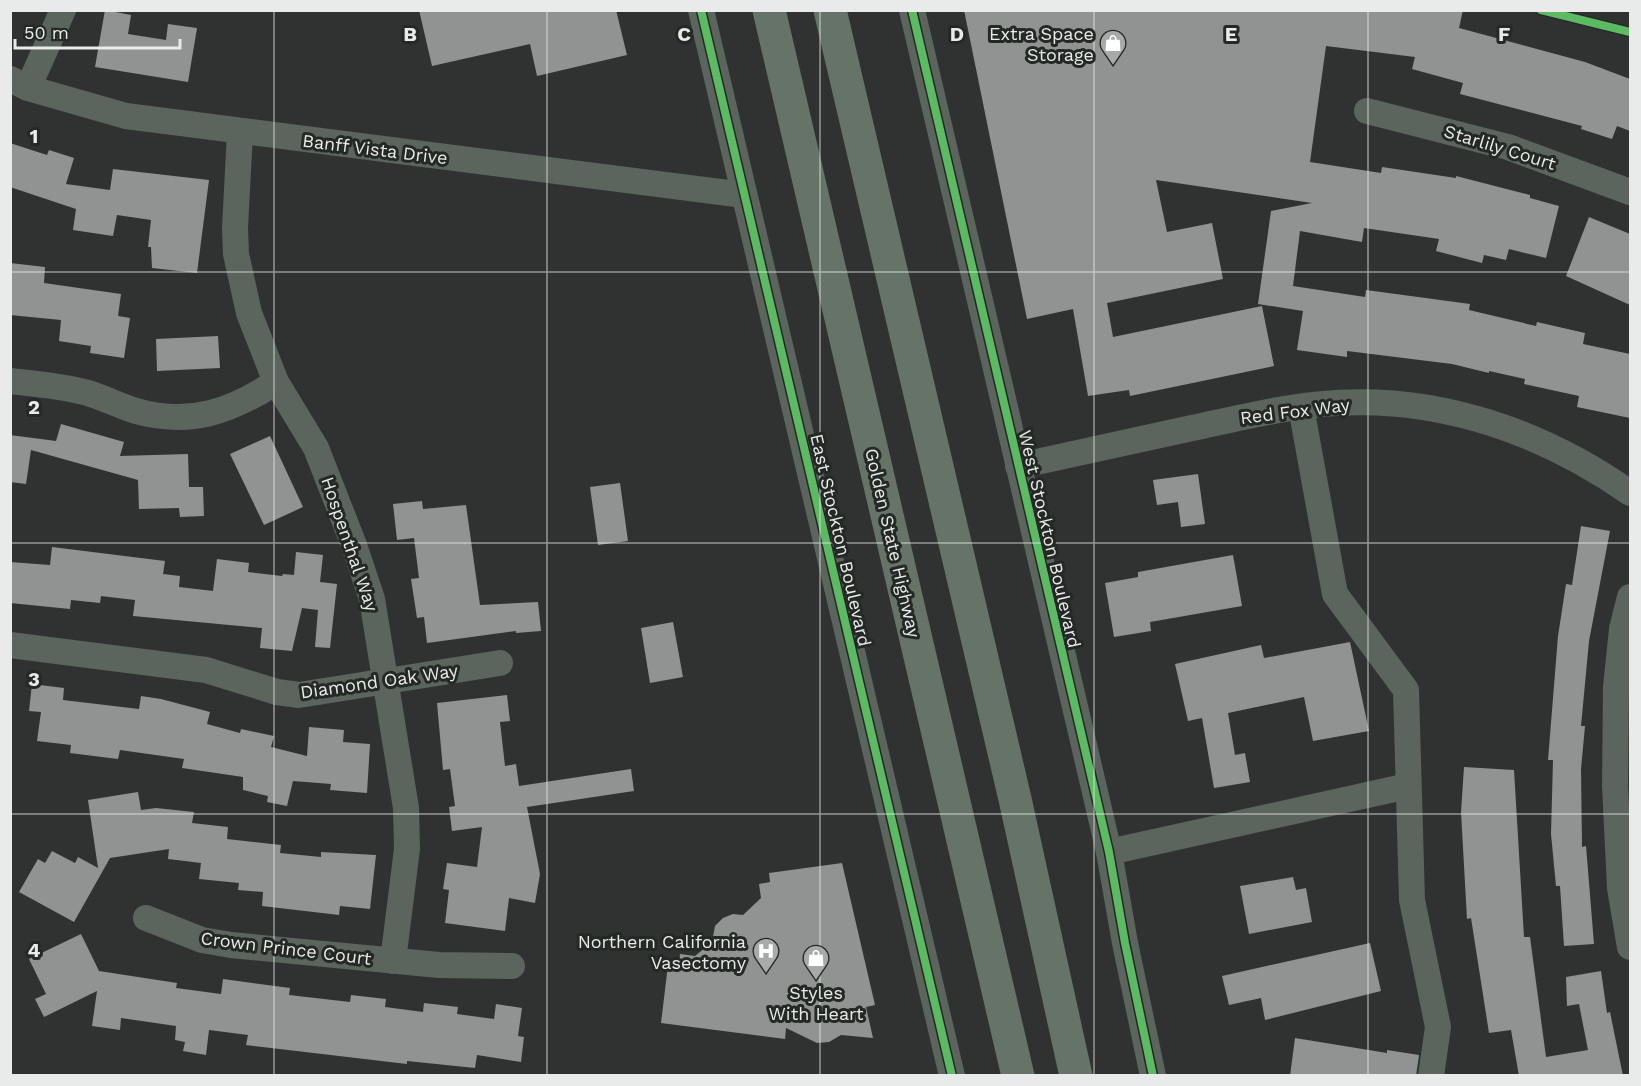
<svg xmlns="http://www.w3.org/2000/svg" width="1641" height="1086" viewBox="0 0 1641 1086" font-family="'Work Sans',sans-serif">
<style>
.building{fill:#919292}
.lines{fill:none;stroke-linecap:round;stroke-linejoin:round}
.minor{stroke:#5b645d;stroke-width:26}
.highway{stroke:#667369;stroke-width:33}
.cycleway-casing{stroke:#252926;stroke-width:11}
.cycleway{stroke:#5cba63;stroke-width:8}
.grid{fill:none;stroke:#e8ebe9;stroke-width:1.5;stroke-opacity:0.55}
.labels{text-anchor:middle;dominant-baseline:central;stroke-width:6;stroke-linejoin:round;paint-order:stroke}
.poi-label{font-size:18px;fill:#e8ebe9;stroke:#252926;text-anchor:end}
.street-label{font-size:18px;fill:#e8ebe9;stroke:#252926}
.grid-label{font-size:20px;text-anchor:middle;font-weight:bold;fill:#e8ebe9;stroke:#252926;stroke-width:6;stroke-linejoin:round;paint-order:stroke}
</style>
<rect width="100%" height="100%" fill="#303231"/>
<!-- building -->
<g class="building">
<path d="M105,10L131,15L128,34L166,40L168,24L197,28L188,82L95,67Z"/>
<path d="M419,10H616L627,55L537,76L530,44L432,66Z"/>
<path d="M964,10H1463L1459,28L1585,62L1630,79V131L1617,126L1612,139L1581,129L1582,126L1460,94L1463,83L1412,69L1415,57L1326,46L1310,162L1381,173L1382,167L1456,178V176L1530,195V198L1559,206L1546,258L1509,249L1506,260L1484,255L1482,263L1436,251L1439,239L1364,228L1362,242L1300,231L1293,286L1365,297L1366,290L1470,304L1469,310L1536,326L1537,322L1585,333L1583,344L1630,354V418L1577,407L1579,396L1524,384L1525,379L1489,371V373L1452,364L1347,351V357L1297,350L1303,311L1258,304L1271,211L1312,203L1156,180L1167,232L1212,223L1223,279L1107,303L1113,337L1262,306L1274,366L1130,396L1129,390L1088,396L1073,309L1027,319Z"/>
<path d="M10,143L47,155L49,150L74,158L66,184L110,190L113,169L209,180L197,273L152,268L151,247H148L151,220L117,215L113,236L73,230L76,209L10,187Z"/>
<path d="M1589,217L1630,234V305L1566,276Z"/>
<path d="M10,263L45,267L44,283L121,294L118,316L130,318L124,358L90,353L91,346L59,341L61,320L10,315Z"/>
<path d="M218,336L220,368L157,371L156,339Z"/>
<path d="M61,424L124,442L120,456L188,454L189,487H203L204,516L180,517L179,508L139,509L138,480L31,450L26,484L10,482V435L56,441Z"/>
<path d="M270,436L303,507L264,525L230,454Z"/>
<path d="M1198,474L1205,524L1181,527L1178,502L1157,505L1153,480Z"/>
<path d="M620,483L628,541L598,545L590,487Z"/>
<path d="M422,501L423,509L466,505L480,605L538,602L541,631L516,633V631L427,643L424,617L417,618L411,579L419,578L414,538L397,540L393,504Z"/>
<path d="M1581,526L1610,531L1589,641L1581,726H1585L1581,769L1582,847L1586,846L1594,944L1564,946L1560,886H1556L1551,834L1553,760H1548L1558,636L1566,584L1572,585Z"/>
<path d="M52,547L165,561L163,574L180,576L179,587L213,591L217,559L249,563L248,572L282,576L283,574L294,575L296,552L323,555L320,582L337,584L330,648L315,647L318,610L302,608L292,651L260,648L262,628L133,616L135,600L101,596L100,603L71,600L70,609L10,603V562L50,565Z"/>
<path d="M1233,555L1242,606L1150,622L1151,631L1114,637L1105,583L1138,577V572Z"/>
<path d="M673,622L683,677L650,683L641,628Z"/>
<path d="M1350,642L1369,731L1313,741L1304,697L1228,713L1235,755L1245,753L1250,782L1214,788L1202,718L1188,721L1175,664L1261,645L1264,658Z"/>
<path d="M32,684L64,688L63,700L139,709L141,696L161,699L210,712L207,724L240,733L241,729L274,736L271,747L307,756L309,727L344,730L343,742L370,744L367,793L330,790L331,784L293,781L287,806L267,802L268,796L243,790V777L182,768L184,759L120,750L118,759L70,753L71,745L37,741L41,712L29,711Z"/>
<path d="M507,695L510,721L500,722L505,766L516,764L519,786L631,769L634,791L527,807L540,874L535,903L509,898L505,931L445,923L449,890L443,889L447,863L477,867L482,827L452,831L449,807L455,806L450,769L443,770L437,703Z"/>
<path d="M1464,767L1514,770L1524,937H1530L1546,1057L1588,1050L1579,1004L1567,1006L1566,977L1601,971L1607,1013L1610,1012L1623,1076H1519L1511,1030L1489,1033L1471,918L1467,919L1461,812Z"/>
<path d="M138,792L141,810L156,808L194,812L192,823L228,827L227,839L281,845L280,853L321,857V852L376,855L370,909L340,906L339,915L262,906L263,892L238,890L239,883L199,879L201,863L168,859L169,849L110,858L74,922L19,892L38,859L45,863L52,851L75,863L78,857L98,868L88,800Z"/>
<path d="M842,863L875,1005L866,1007L873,1038L841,1035L829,1042L817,1043L786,1028L785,1039L661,1023L668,965L679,966L680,954L695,956L712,942L715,926L723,918L733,914L743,915L761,898L759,884L770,882L769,873Z"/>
<path d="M1293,877L1296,890L1306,888L1312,922L1249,934L1240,886Z"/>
<path d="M81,934L99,971L177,983L176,988L221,994L223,979L290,988L289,995L350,1002L351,995L386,999L385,1007L423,1012L424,1003L458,1007L457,1014L494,1019L496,1004L522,1008L518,1036L524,1037L521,1062L477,1055L475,1068L407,1061V1064L246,1045L248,1035L209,1030L206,1055L183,1051L185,1042L175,1040L176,1026L121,1018L120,1030L92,1026L97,991L44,1017L35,999L46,994L29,959Z"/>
<path d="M1370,943L1381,991L1265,1020L1261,998L1229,1005L1222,976Z"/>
<path d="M1295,1038L1387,1053V1050L1419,1055L1416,1076H1290Z"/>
</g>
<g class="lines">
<!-- minor -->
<g class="minor">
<path d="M701,10L952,1076"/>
<path d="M912,10L1109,852L1125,943L1153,1076"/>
<path d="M10,79L28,88L126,116L744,195"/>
<path d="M28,88L63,10"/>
<path d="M1367,111L1508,147L1630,192"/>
<path d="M240,132L235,228L236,254L249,313L276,382L316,448L354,545L372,599L406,808L407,849L393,961"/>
<path d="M10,381C36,384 63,386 88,393C104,398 120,406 136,411C190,426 230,412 276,382"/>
<path d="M1301,407L1335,594L1406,690L1412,900L1438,1027L1431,1076"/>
<path d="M1018,466C1076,453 1134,441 1192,428C1239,418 1287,406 1335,403C1441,396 1545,433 1630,493"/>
<path d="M1630,597L1622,629L1616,687L1615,786L1620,888L1630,947"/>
<path d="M10,645L206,670L277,692L299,695L500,663"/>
<path d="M1109,852L1408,786"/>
<path d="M146,918L202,940L231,945L439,965L512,966"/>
</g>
<!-- highway -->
<g class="highway">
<path d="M769,10L1018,1076"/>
<path d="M830,10L1015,799L1076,1076"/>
</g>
<!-- cycleway casing -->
<g class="cycleway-casing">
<g id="cycleway">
<path d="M701,10L952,1076"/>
<path d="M912,10L1109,852L1125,943L1153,1076"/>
<path d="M1541,10L1630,32"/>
</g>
</g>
<!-- cycleway -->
<use href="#cycleway" class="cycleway"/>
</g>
<!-- grid -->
<path class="grid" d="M274,10V1076M547,10V1076M820,10V1076M1094,10V1076M1368,10V1076M10,272H1630M10,543H1630M10,814H1630"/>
<!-- icons -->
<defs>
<g id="shop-pin" transform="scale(1.35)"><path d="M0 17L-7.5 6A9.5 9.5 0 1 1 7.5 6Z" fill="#a8aaa9" stroke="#252926"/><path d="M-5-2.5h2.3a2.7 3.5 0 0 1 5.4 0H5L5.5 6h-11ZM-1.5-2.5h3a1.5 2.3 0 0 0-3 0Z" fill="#fff"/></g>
<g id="hospital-pin" transform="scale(1.35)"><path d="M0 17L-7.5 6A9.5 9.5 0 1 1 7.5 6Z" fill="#a8aaa9" stroke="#252926"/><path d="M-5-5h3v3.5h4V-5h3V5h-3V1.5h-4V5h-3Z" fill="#fff"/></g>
</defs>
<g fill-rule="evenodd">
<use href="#shop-pin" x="1113" y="43"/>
<use href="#hospital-pin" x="766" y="951"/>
<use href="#shop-pin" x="816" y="958"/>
</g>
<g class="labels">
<!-- poi labels -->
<g class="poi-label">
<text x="1094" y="33">Extra Space<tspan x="1094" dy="21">Storage</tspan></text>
<text x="746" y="941">Northern California<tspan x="746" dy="21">Vasectomy</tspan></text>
<text x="816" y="992" text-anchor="middle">Styles<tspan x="816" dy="21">With Heart</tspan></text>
</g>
<!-- street labels -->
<g class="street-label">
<text transform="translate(1500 147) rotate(17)">Starlily Court</text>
<text transform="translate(375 149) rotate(7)">Banff Vista Drive</text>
<text transform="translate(1295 411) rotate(-7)">Red Fox Way</text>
<text transform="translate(1050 539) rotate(77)">West Stockton Boulevard</text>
<text transform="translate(841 540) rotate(77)">East Stockton Boulevard</text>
<text transform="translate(893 543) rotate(77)">Golden State Highway</text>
<text transform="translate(350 544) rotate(71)">Hospenthal Way</text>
<text transform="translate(379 681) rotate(-8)">Diamond Oak Way</text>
<text transform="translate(286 948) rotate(7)">Crown Prince Court</text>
</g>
</g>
<g class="grid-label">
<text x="410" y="41">B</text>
<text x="684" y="41">C</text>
<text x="957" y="41">D</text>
<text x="1231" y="41">E</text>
<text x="1504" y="41">F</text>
<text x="34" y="143">1</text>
<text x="34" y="414">2</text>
<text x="34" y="686">3</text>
<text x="34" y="957">4</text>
</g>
<!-- border -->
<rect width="1641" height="1086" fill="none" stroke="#e8ebe9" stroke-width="24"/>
<!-- scale -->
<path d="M15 39v9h165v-9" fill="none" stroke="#e8ebe9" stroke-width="3"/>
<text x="24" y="39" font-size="18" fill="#e8ebe9" stroke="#252926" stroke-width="4.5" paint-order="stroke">50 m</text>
</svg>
